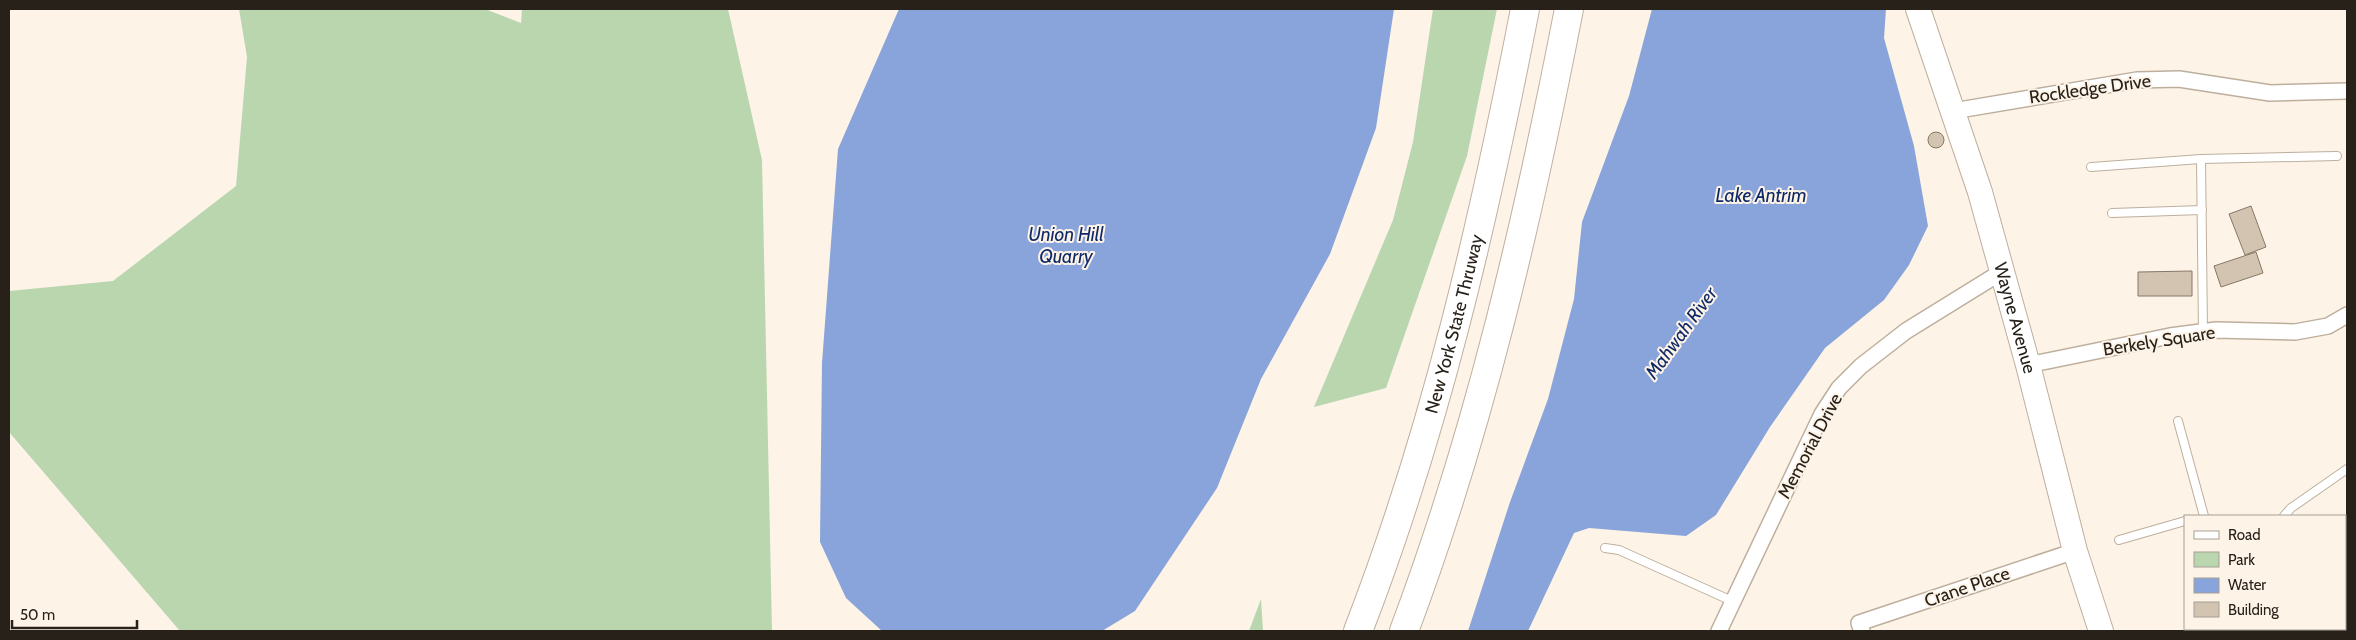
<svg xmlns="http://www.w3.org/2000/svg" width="2356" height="640" viewBox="0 0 2356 640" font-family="Cabin,sans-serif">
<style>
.green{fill:#b9d6af}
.water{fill:#88a4da}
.building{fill:#d3c3b1;stroke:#877868}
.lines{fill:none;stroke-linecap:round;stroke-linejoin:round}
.lane-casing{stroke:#beaf9d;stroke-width:10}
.street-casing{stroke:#beaf9d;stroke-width:18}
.primary-casing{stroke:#beaf9d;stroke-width:26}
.highway-casing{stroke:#beaf9d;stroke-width:30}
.lane{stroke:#fff;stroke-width:8}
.street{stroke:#fff;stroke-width:15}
.primary{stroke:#fff;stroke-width:24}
.highway{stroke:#fff;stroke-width:28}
.labels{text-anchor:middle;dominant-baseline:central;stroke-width:4;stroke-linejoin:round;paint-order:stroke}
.street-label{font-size:18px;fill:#27211a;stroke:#fdf3e7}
.water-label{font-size:19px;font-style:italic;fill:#0e2968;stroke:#fdf3e7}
</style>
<rect width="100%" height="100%" fill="#fdf3e7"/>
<!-- green -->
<g class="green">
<path d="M239,9H485L521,23L522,9H728L762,160L772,631H180L9,432V291L113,281L236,186L247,57Z"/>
<path d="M1433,9H1497L1467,156L1386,388L1314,407L1393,220L1413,142Z"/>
<path d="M1261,599L1263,631H1249Z"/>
</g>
<!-- water -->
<g class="water">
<path d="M899,9H1394L1376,128L1330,254L1261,379L1217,488L1135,611L1102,631H882L846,598L820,542L822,363L838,149Z"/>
<path d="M1652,9H1886L1884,38L1914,146L1928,226L1909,265L1884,300L1825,348L1770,427L1716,515L1686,536L1589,528L1574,533L1528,631H1468L1510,502L1548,399L1574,299L1582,222L1629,96Z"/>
</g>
<!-- building -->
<g class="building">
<circle cx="1936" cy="140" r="8"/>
<path d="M2251,206L2266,247L2245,255L2229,214Z"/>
<path d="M2256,252L2263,273L2221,287L2214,266Z"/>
<path d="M2192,271V296H2138V272Z"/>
</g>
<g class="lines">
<!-- lane casing -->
<g class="lane-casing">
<g id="lane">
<path d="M2201,159L2203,332"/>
<path d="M2091,167L2201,159L2337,156"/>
<path d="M2112,213L2202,210"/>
<path d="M2178,421L2204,516"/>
<path d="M2284,516L2291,508L2347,469"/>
<path d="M2119,540L2185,521"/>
<path d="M1605,548L1619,550L1732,601"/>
<path d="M2345,619L2347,621"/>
<path d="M2237,629L2238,631"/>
</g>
</g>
<!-- street casing -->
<g class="street-casing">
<g id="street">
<path d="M1953,111L2137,80L2179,79L2270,93L2347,91"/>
<path d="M2028,365L2170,336L2216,330L2295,332L2328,326L2347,315"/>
<path d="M1719,631L1822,414L1839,388L1861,366L1906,331L2003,271"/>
<path d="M1862,631L1859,623L2075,551"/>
</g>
</g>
<!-- primary casing -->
<g class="primary-casing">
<g id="primary">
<path id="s1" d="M1918,9L1980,192L2028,365L2075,551L2101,631"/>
</g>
</g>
<!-- highway casing -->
<g class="highway-casing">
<g id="highway">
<path id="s2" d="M1358,631C1436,430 1484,220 1525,9"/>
<path d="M1404,631C1480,429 1528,220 1569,9"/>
</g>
</g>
<!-- lane -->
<use href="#lane" class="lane"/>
<!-- street -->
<use href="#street" class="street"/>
<!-- primary -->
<use href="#primary" class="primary"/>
<!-- highway -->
<use href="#highway" class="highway"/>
</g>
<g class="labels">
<!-- street labels -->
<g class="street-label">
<text transform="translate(2090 89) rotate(-8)">Rockledge Drive</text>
<text stroke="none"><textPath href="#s1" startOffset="324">Wayne Avenue</textPath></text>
<text stroke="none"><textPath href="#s2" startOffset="322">New York State Thruway</textPath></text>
<text transform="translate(2159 341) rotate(-9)">Berkely Square</text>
<text transform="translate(1810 446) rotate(-62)">Memorial Drive</text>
<text transform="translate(1967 587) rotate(-19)">Crane Place</text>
</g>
<!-- water labels -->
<g class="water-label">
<text x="1761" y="195">Lake Antrim</text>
<text x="1066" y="234">Union Hill<tspan x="1066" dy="22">Quarry</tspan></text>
<text transform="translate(1681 333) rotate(-54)">Mahwah River</text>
</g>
</g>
<!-- border -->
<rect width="2356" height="640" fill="none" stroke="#27211a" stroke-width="20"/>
<!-- legend -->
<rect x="2184" y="515" width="162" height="115" fill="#fdf3e7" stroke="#a79f95"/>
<rect x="2194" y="531" width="25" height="8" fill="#ffffff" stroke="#a79f95"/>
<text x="2228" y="540" font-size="15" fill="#27211a">Road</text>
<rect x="2194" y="552" width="25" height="15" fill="#b9d6af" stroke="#a79f95"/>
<text x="2228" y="565" font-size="15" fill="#27211a">Park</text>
<rect x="2194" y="578" width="25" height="15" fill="#88a4da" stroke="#a79f95"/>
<text x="2228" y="590" font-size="15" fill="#27211a">Water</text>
<rect x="2194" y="602" width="25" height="15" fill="#d3c3b1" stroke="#a79f95"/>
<text x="2228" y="615" font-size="15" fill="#27211a">Building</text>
<!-- scale -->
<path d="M12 620v8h125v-8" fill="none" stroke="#27211a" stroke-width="2.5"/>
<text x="20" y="620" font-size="15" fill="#27211a" stroke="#fdf3e7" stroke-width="4" paint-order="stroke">50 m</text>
</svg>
